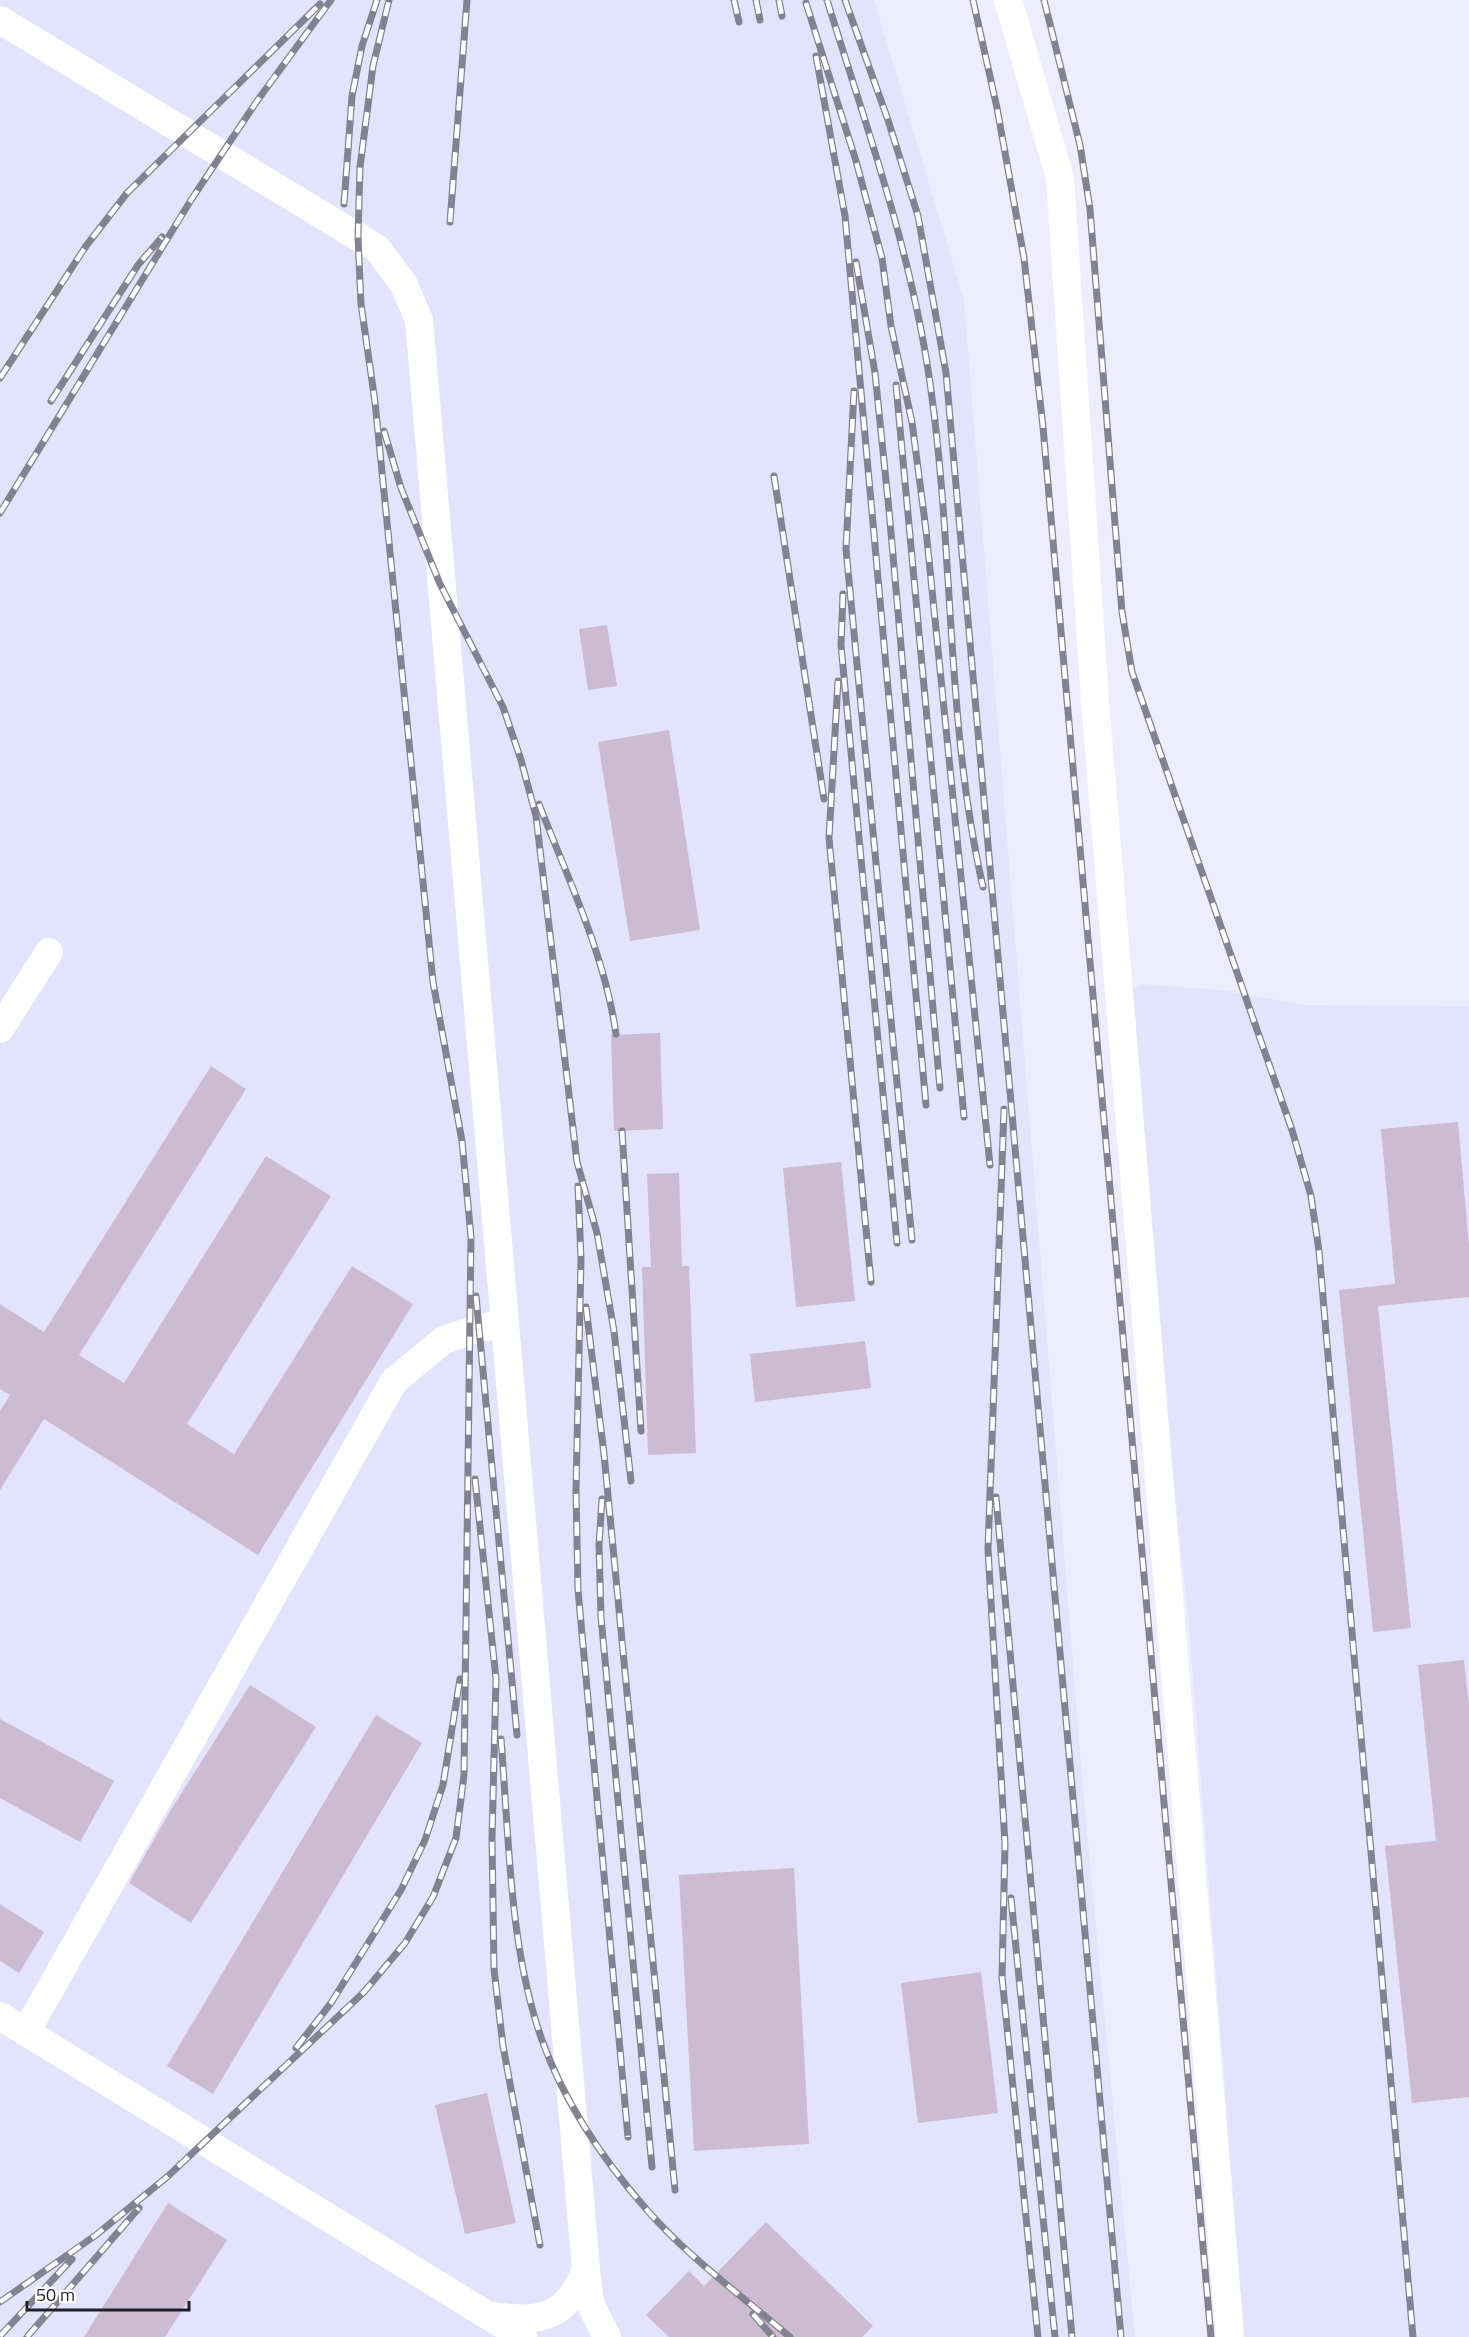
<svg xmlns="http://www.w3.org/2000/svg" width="1469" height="2337" viewBox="0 0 1469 2337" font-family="'Titillium Web',sans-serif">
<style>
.built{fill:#e4e3fe}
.building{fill:#ccbbd1}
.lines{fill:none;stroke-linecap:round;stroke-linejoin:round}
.minor{stroke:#fff;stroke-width:28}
.rail-casing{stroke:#838290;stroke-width:7}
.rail{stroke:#fff;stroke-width:4.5;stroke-dasharray:14;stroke-linecap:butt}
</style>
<rect width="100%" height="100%" fill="#eeedfe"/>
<!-- built -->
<g class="built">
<path d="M0,0H874L964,300L1083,1789L1135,2337H0Z"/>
<path d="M1141,984L1221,990L1306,1005L1469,1006V2337H1244L1188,1614L1121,998Z"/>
</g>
<!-- building -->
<g class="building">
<path d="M607,625L617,686L588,690L579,629Z"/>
<path d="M669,730L700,930L630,941L598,742Z"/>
<path d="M660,1033L663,1129L614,1131L611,1035Z"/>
<path d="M211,1066L246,1089L79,1355L124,1383L266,1156L331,1196L187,1424L234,1454L352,1266L413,1304L258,1555L44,1419L0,1490V1411L10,1395L0,1389V1304L44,1332Z"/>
<path d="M1458,1122L1469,1245V1297L1378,1306L1411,1628L1373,1632L1339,1290L1395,1284L1381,1129Z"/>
<path d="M841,1162L855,1301L796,1307L783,1168Z"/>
<path d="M679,1173L682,1266H689L696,1453L648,1455L642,1267H651L647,1174Z"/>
<path d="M865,1341L871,1388L755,1402L750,1354Z"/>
<path d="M1464,1660L1469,1705V2097L1412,2103L1385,1846L1436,1841L1418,1665Z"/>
<path d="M250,1685L316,1727L191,1923L129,1883L172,1808Z"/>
<path d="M376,1715L422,1743L213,2094L167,2066Z"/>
<path d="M0,1719L114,1781L80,1842L0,1798Z"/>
<path d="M794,1868L809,2144L694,2151L679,1875Z"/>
<path d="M0,1904L44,1932L19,1973L0,1961Z"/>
<path d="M981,1972L998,2113L918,2123L901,1983Z"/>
<path d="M487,2093L516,2223L465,2234L435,2105Z"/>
<path d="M168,2203L227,2240L165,2337H84Z"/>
<path d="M766,2222L873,2326L862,2337H669L646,2315L689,2271L704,2286Z"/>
</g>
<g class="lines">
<!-- minor -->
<g class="minor">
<path d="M1008,0L1060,178L1095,701L1230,2337"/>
<path d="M0,20L378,249L404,285L419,320L586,2269L590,2303L607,2337"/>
<path d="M0,1029L49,952"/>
<path d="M0,2016L523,2337"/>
<path d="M26,2032L394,1381L444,1340L479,1328L505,1324"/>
<path d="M493,2316C541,2323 567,2318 586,2269"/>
</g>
<!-- rail casing -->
<g class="rail-casing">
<g id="rail">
<path d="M734,0L739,22"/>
<path d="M756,0L760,20"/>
<path d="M779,0L782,16"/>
<path d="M827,0C867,129 913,256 931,390C954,555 946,725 983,887"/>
<path d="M845,0L888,120L918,216L946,373L1121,2337"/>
<path d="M973,0L997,108L1024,258L1043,427L1211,2337"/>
<path d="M1044,0L1080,145L1090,209L1122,612L1132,672L1292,1130L1311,1196L1319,1251L1413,2337"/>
<path d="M806,3L856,161L882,258L891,326L912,422L926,530L990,1165"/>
<path d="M816,56L845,216L926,1105"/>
<path d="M344,204L352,96L362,46L377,0"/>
<path d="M450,222L467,0"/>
<path d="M856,262L875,373L889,510L940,1088"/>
<path d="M0,378L86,246L127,193L320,4"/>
<path d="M896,385L964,1117"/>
<path d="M854,391L846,549L912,1240"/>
<path d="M51,401L138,265L162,237"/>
<path d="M384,431L401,488L440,584L503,707L521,760L536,816L577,1162L597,1233L614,1331L631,1481"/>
<path d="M774,476L824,799"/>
<path d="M0,513L191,200L257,101L331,0"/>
<path d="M843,594L841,645L897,1243"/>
<path d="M838,681L829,838L871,1282"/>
<path d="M539,804C568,879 605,955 616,1034"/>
<path d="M1004,1109L988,1549L1005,1844L1002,1977L1038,2337"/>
<path d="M622,1131L641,1431"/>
<path d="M578,1186L581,1259L576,1491L578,1590L628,2137"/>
<path d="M476,1296L517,1735"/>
<path d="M586,1307L604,1454L675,2190"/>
<path d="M475,1479L496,1679L492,1838L494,1969L503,2046L540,2245"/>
<path d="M996,1497L1072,2337"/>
<path d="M602,1499L599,1545L601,1617L652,2167"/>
<path d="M501,1739C509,1836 509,1948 542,2040C564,2102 604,2161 647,2210C688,2257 742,2296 790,2337"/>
<path d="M1011,1898L1055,2337"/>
<path d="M296,2048L331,2003L401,1890L425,1840L443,1785L460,1679"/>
<path d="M0,2302L96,2235L167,2177L364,1992L405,1943L433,1897L456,1838L464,1775L471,1237L462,1141L433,982L375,402L361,304L358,237L360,167L373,66L389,0"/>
<path d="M753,2314L773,2337"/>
<path d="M0,2336L72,2259"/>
<path d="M27,2337L139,2208"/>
</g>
</g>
<!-- rail -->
<use href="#rail" class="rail"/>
</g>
<!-- scale -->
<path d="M27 2301v9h162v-9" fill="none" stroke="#1f1e28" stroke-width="3"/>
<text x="36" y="2301" font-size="18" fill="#1f1e28" stroke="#ffffff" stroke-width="4.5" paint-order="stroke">50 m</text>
</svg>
